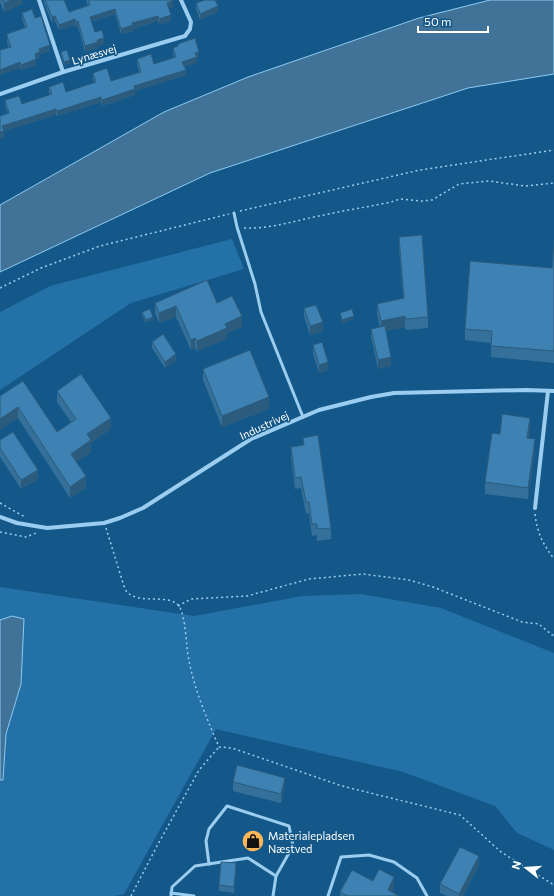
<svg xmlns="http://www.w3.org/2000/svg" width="554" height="896" viewBox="0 0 554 896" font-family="Commissioner,sans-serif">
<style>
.green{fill:#2371a7}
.water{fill:#407397;stroke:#8ccbf3}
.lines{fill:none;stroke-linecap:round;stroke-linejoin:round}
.path{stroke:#9bcdf0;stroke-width:1.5;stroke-dasharray:2 3;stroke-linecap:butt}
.lane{stroke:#9bcdf0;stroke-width:3}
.street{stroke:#9bcdf0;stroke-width:4}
.wall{fill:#347099}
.shaded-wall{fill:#2b5b7d}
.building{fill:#3d82b2;stroke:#2b5b7d}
.labels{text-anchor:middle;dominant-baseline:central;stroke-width:3;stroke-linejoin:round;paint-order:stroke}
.street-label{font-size:11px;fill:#fff;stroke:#145889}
.poi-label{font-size:11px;fill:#fff;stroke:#145889;text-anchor:start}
</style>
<rect width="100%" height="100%" fill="#145889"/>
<!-- green -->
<g class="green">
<path d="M232,239L244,269L131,303L0,390V312L50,286Z"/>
<path d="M0,587L194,616L302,596L361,594L441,608L554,653V850L517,833L495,806L403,772L216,729L124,894L115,896H0V780L3,779L6,734L21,684L12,616L0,620Z"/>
</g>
<!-- water -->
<g class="water">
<path d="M490,0H554V74L468,88L210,173L0,272V205L164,112L248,77L419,18Z"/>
<path d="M12,616L24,619L21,684L6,734L3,780H0V620Z"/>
</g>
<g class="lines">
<!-- path -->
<g class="path">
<path d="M240,211L420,170L554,150"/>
<path d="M244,228C272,229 297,220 324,215C346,210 368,207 391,202L400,199L422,201L432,200L459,184L489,181L525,186L554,183"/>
<path d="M0,288L41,268L100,246L229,214"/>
<path d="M0,503L25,517"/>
<path d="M535,514C537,533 543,544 554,559"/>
<path d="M106,528L123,583C124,586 125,590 127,592C139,605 169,593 179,606C186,616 186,648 189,661C195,691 207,719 219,747L232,748L342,786L460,815L501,852L554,885"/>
<path d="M0,532L26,537L36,533"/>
<path d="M178,606L191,599L247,596L309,579L363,574L409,580L433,587L522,622L539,624L552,635H554"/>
<path d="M131,896L157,846L199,770L219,747"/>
</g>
<!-- lane -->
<g class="lane">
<path d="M234,213L237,227L255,284L261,312L303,417"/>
<path d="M209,864L206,841L209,829L227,806L289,826L293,846L276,876"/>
<path d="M171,893L194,896"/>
<path d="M171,896L172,887L195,866L248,858L276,876L273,896"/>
<path d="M328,896L341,857L369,855L394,862L417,878L427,896"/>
</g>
<!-- street -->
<g class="street">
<path d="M39,0L63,72"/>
<path d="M0,94L63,72L185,36L190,29L191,22L181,0"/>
<path d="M535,508L548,391"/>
<path d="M0,517L17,523L47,528L104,523L120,518L143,508L251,439L319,410L371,397L394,393L526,390L554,391"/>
</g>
</g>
<!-- wall -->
<g class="wall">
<path d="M0,0H22V4L4,12L0,2Z"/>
<path d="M44,0H64L69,12L88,6L86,0H172L173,7L169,8L171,21L159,25L158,21L133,29V31L121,34L115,14L91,22L95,32L104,44L98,46V48L85,52L78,27H76L75,25L59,30L55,21L52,23L44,3Z"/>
<path d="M196,3L218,12L200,20L196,9Z"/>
<path d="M22,13L35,18L50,51L40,54V58L36,59V65L21,70L9,48L7,42V36L25,28L22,18Z"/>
<path d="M178,44L199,57L197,58V63L185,66L186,75L135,91V95L102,106L101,102L57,116L56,115L4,131V137L0,138L8,113L5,106V100L22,104L50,95L49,92V87L66,92L94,83L93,78V73L111,81L139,72L137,64V59L154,64L174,57L173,54V48L178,46Z"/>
<path d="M61,52L70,63L64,65L61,55Z"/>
<path d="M399,237L428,317V328L406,330L405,327L386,331L391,366L378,369L371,337V329L380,327L377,314V304L403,298L399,247Z"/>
<path d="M554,240V363L491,357V343L465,340V329L552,268Z"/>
<path d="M155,303H217L242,327L227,333V339L197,351L195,348L191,350L176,317L159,323L155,313Z"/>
<path d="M304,308L323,331L310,335L304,317Z"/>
<path d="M142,312L153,320L146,323L142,315Z"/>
<path d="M152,342L176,360L165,368L152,348Z"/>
<path d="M313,345L328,370L319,373L313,354Z"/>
<path d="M203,369L269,409L222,427L203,380Z"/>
<path d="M23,381L57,432L71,422L57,402V391L111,429L91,443V452L76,462L86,488L70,498L18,418L0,430V396Z"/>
<path d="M530,429L529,438L535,450L528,499L485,494V482L500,434Z"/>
<path d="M303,438L331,528V539L317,541V535L312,536L309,513L306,514L301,488L295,489L291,458V447L303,445Z"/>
<path d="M0,440L38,479L21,489L0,457Z"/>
<path d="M233,782L285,786L281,803L233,791Z"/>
<path d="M479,865L463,896H447L440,893V884Z"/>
<path d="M236,869L234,893L219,891V885Z"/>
<path d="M394,888L392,892L399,896H340V892Z"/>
</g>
<!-- shaded-wall -->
<g class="shaded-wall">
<path d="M12,0H22V4L4,12V3Z"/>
<path d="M173,1V7L167,9V3Z"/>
<path d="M218,6V12L200,20V14Z"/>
<path d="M115,9V14L90,22V17Z"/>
<path d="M171,15V21L159,25V19Z"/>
<path d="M55,16V21L52,23V17Z"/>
<path d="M158,16V21L133,29V31L121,34V29L132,23Z"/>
<path d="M75,19V25L59,30V25Z"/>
<path d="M78,21V27H76V22Z"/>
<path d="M104,38V44L98,46V48L85,52V46L97,40Z"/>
<path d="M50,45V51L40,54V58L36,59V65L21,70V65L39,49Z"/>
<path d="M199,52V57L197,58V63L182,67V62L195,53Z"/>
<path d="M70,60V63L64,65V62Z"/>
<path d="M20,62V68L0,75V70Z"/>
<path d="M186,70V75L135,91V95L102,106V100L134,86Z"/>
<path d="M101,97V102L57,116V111Z"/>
<path d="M56,109V115L4,131V137L0,138V132L2,126Z"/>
<path d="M176,306V317L159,323V313Z"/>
<path d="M242,316V327L227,333V339L197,351V341L225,324Z"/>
<path d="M354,316V319L342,323V320Z"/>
<path d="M405,316V327L381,332V321Z"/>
<path d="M153,317V320L146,323V320Z"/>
<path d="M323,322V331L310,335V326Z"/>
<path d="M195,338V348L191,350V340Z"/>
<path d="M176,354V360L165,368V362Z"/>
<path d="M391,357V366L378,369V360Z"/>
<path d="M328,362V370L319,373V365Z"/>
<path d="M269,397V409L222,427V416Z"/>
<path d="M18,407V418L0,430V419Z"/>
<path d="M111,418V429L91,443V452L71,466V454L87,434Z"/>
<path d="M530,418V429L527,449V438Z"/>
<path d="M535,439V450L528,499V488Z"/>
<path d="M38,470V479L21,489V480Z"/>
<path d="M86,476V488L70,498V487Z"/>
<path d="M285,778V786L281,803V794Z"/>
<path d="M479,856V865L463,896H459V894Z"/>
<path d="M236,863V869L234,893V887Z"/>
<path d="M394,877V888L390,896L388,890Z"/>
</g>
<!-- building -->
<g class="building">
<path d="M3,0H12L4,3Z"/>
<path d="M45,0H64L69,12L90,5L88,0H172L173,1L167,3L171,15L159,19L158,16L132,23L133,25L121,29L115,9L90,17L95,32L102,30L104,38L97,40L98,42L85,46L78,21L76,22L75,19L59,25L55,16L52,17Z"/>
<path d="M205,0H215L218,6L200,14L196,3Z"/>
<path d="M32,9L35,18L41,16L50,45L39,49L40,52L35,54L36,59L21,65L20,62L0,70V50L11,47L7,36V34L27,27L22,13Z"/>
<path d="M195,38L199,52L195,53L197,57L182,62L186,70L134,86L135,89L102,100L101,97L57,111L56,109L2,126L4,131L0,132V116L9,113L5,100L19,96L22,104L52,94L49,87L63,82L66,92L96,82L93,73L107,68L111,81L141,72L137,59L151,54L154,64L176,57L173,48L178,46V44Z"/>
<path d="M67,50L70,60L64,62L61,52Z"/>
<path d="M422,235L428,317L406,319L405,316L381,321L377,304L404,298L399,237Z"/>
<path d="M554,240V351L491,346L492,331L465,329L470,261L552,268Z"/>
<path d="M207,280L217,303L232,296L242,316L225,324L227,328L197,341L195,338L191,340L176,306L159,313L155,303Z"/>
<path d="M316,305L323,322L310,326L304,308Z"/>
<path d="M150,309L153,317L146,320L142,312Z"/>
<path d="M352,309L354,316L342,320L340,313Z"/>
<path d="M385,326L391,357L378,360L371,329Z"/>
<path d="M163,334L176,354L165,362L152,342Z"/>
<path d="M322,342L328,362L319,365L313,345Z"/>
<path d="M250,350L269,397L222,416L203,369Z"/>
<path d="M81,374L111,418L87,434L91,440L71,454L86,476L70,487L18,407L0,419V396L23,381L57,432L76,419L57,391Z"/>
<path d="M502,414L530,418L527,438L535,439L528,488L485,482L492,433L500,434Z"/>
<path d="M13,432L38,470L21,480L0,448V440Z"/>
<path d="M318,435L331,528L317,529V524H312L309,502H306L301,477L295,478L291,447L304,445L303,438Z"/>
<path d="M237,765L285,778L281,794L233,782Z"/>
<path d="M460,847L479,856L459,894L440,884Z"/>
<path d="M221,862L236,863L234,887L219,885Z"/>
<path d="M379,869L394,877L388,890L399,896H348L340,892L352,870L373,881Z"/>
</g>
<!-- icons -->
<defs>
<g id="shop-disc" transform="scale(1.15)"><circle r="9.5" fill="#ffb759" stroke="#145889"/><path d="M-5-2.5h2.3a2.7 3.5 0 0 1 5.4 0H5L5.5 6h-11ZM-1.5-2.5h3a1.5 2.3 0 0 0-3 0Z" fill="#111"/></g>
</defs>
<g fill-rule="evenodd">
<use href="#shop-disc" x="253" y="841"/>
</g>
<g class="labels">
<!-- street labels -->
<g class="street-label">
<text transform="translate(94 54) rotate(-17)">Lynæsvej</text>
<text transform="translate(264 425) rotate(-25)">Industrivej</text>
</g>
<!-- poi labels -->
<g class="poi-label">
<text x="268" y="835">Materialepladsen<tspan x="268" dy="13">Næstved</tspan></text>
</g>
</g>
<!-- north arrow -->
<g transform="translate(526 868) rotate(287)" stroke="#145889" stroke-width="3" paint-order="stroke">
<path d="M0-3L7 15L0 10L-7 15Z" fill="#ffffff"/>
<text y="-6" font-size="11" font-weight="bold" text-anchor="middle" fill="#ffffff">N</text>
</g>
<!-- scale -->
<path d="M418 26v6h70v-6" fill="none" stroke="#ffffff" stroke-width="2"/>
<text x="424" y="26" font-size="12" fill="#ffffff" stroke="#145889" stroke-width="3" paint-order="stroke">50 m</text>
</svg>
